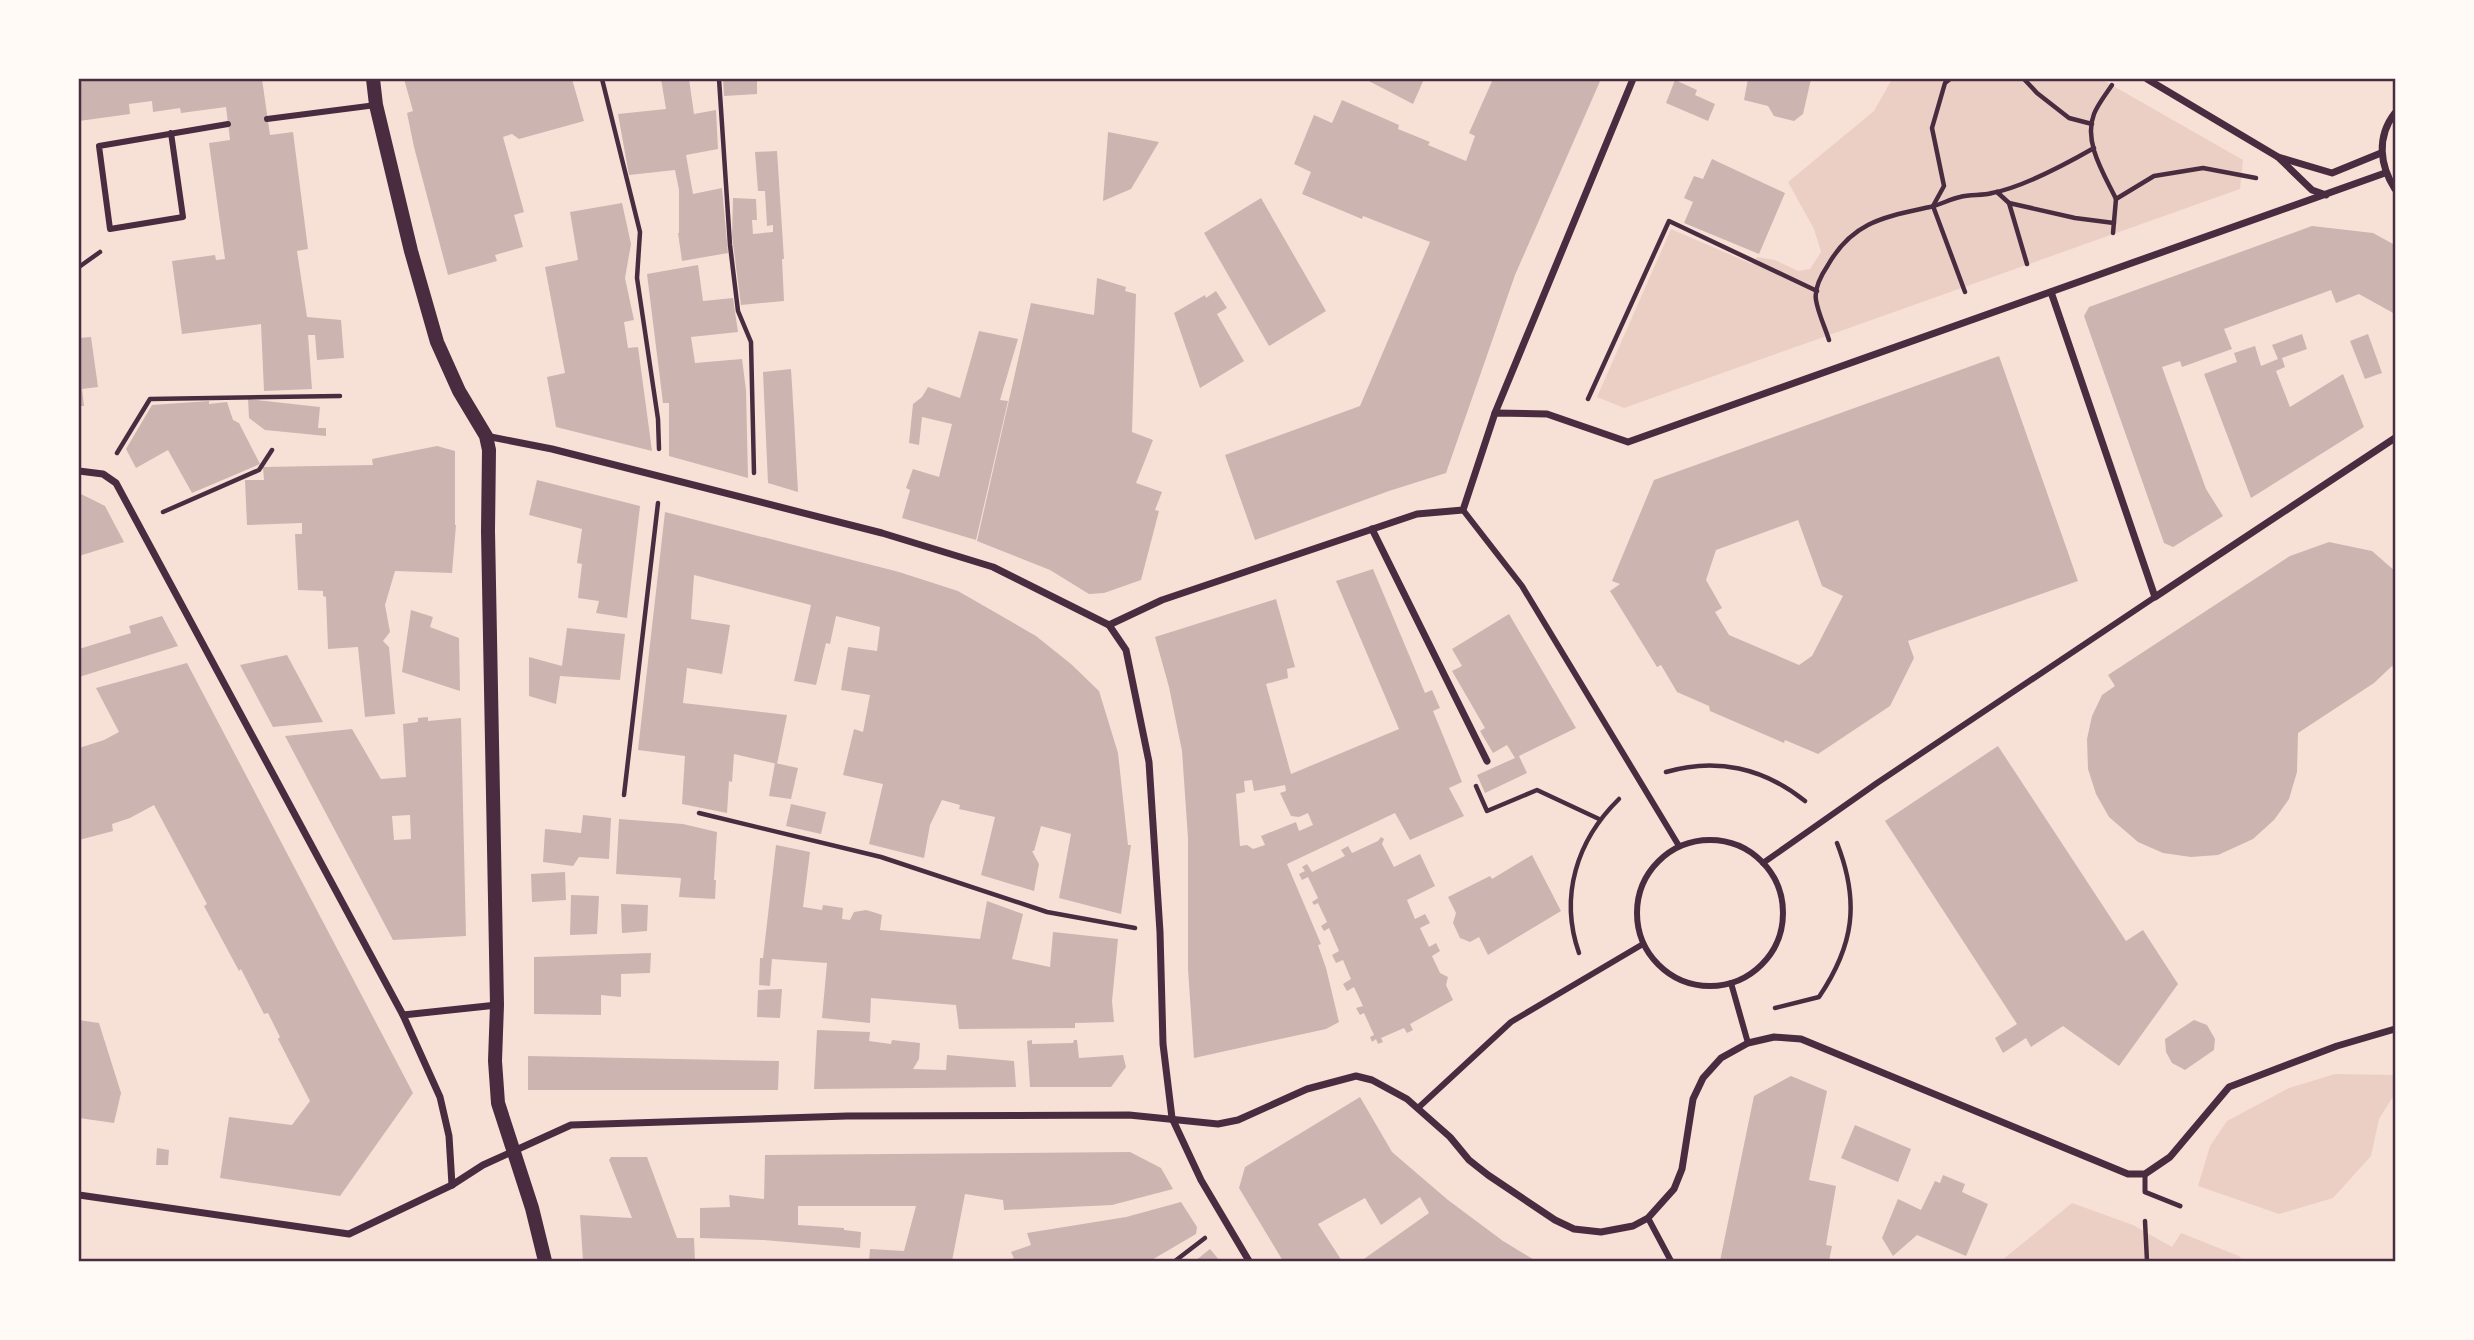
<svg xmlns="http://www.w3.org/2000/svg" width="2474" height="1340" viewBox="0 0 2474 1340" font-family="'Fira Sans',sans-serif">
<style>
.green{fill:#ebcfc5}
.building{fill:#ccb4b1;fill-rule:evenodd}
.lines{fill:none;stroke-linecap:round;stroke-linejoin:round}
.path{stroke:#4a2c40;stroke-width:4.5}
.service{stroke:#4a2c40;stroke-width:5}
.pedestrian{stroke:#4a2c40;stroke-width:6}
.minor{stroke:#4a2c40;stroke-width:7}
.secondary{stroke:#4a2c40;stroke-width:14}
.neatline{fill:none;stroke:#4a2c40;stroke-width:2.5}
</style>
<rect width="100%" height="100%" fill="#f7e1d7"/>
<!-- green -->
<g class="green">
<path d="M1892,79H2101L2243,160L2240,189L1624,408L1597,397L1671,229L1752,264L1757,257L1775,260L1798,271L1810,269L1821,252L1814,229L1788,182L1874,111Z"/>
<path d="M2335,1074L2395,1075L2394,1095L2379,1119L2371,1156L2333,1198L2279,1214L2198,1186L2210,1146L2227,1121L2289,1088Z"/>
<path d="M2072,1203L2133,1225L2172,1247L2181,1233L2239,1256L2243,1261H2001Z"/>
</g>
<!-- building -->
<g class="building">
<path d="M79,79H262L270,135L293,132L308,249L297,251L307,317L341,320L344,358L317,360L315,335H308L312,389L264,391L261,324L182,334L172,261L215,255L216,260L225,259L209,143L230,140L226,107L181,113L180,108L153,112L152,101L129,104L130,114L79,121Z"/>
<path d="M404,79H572L584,121L519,139L512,134L503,137L524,212L514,215L523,247L495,255L497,261L448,275L414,147L407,113L413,111Z"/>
<path d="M661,79H689L694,114L716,110L718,149L686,155L693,194L722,188L728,253L682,261L678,233H679V190L675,170L629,175L618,114L666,109Z"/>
<path d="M723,79H757V94L724,96Z"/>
<path d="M1365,79H1424L1413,104Z"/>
<path d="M1493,79H1601L1515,275L1446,473L1389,491L1255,540L1225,455L1360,406L1430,242L1363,216L1362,219L1302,194L1311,172L1294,164L1314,115L1332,123L1342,100L1399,125L1398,129L1430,142L1428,145L1466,161L1475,136L1469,133Z"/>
<path d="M1748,79H1811L1803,114L1794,121L1774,116L1768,106L1744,100Z"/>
<path d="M1675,80L1697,90L1695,95L1715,104L1708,121L1666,103Z"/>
<path d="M1108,132L1159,142L1131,189L1103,201Z"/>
<path d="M777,151L784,259H782L784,301L741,305L732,236L733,198L756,199L757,220H752L753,234L773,232V225L767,226L765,191H758L755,152Z"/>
<path d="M1712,159L1785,193L1759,254L1684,223L1693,202L1684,198L1694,176L1703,179Z"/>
<path d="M1261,198L1326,311L1269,346L1204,233Z"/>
<path d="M622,203L631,244L625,278L634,320L624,322L628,348L638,347L652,451L556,427L547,377L565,373L545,267L578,260L570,212Z"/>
<path d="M2312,226L2373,233L2395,245V314L2359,294L2336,303L2331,290L2224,329L2232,349L2182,367L2180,361L2162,367L2206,489L2223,516L2173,547L2164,543L2084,316L2089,307Z"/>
<path d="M698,265L703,301L733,298L738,332L691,337L695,363L742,359L746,390L748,478L669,456V403H663L647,274Z"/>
<path d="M1097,278L1126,287L1125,291L1136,294L1132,432L1153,440L1136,483L1162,492L1155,510L1159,511L1141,580L1104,593L1089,594L1050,570L977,541L1031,303L1094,315Z"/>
<path d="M1216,291L1227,308L1217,314L1244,361L1200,388L1174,313L1205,295L1206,298Z"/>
<path d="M979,331L1018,339L1000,400L1008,401L976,540L902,518L910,490L906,488L913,469L939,477L952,424L922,417L919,445L909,443L913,404L922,397L928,387L960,398Z"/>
<path d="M2302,334L2307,349L2282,358L2285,367L2276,371L2290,407L2343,374L2364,427L2251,498L2204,374L2237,362L2234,353L2255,346L2261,366L2278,359L2272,345Z"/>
<path d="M2368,334L2382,373L2365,379L2350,341Z"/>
<path d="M91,337L98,387L82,389L84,406H79V338Z"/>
<path d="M1999,356L2078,581L1908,641L1914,658L1890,706L1818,754L1785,740L1784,743L1710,711L1709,706L1677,692L1661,665L1657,667L1610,591L1620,584L1612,581L1654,480ZM1798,520L1822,586L1843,596L1812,656L1799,665L1729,635L1715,612L1722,608L1706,580L1716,550Z"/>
<path d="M791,369L794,418L798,492L768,483L763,372Z"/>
<path d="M248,399L320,407L318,428H326V436L265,430L249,418Z"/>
<path d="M209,401V404L227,402L233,420L239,423L260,464L192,493L168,450L136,468L126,449L152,405Z"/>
<path d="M437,446L455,451V525H456L452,573L395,571L385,605L390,632L383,641L389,647L395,714L365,717L358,647L328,649L326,597L323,596V591L298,590L295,534H302V523L247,525L245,480H264L263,467L373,465L372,459Z"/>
<path d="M537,480L640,506L627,618L596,613L599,601L578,598L582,564L577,563L582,529L529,515Z"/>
<path d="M79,493L105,506L124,542L79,556Z"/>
<path d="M665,512L899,572L958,591L1036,636L1071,664L1099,691L1118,753L1128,845H1131L1121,914L1059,898L1071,834L1041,826L1034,851H1032L1039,864L1034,891L981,875L995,817L959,809L960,805L942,800L930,825L924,858L869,844L883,784L843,775L854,729L863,732L870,695L841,690L848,647L877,651L880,627L836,616L830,644L826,643L816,685L794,681L811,605L694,575L691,619L730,625L722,674L687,668L683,703L787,715L777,764L734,754L732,782L729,781L727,813L682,804L685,756L638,750Z"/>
<path d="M2329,542L2372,551L2395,571V668L2392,666L2374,683L2298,733L2297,772L2289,799L2274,820L2253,839L2218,855L2191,857L2163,853L2138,842L2109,817L2096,794L2088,769L2087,739L2092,716L2102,695L2115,686L2108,675L2290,556Z"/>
<path d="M1373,569L1425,693L1432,690L1440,708L1433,711L1462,782L1449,788L1464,816L1410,840L1395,813L1287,864L1321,944L1318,945L1326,968L1339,1022L1326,1029L1194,1058L1188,969V838L1182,751L1169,687L1155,637L1276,599L1295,667L1287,669L1288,678L1266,684L1291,774L1399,729L1336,581ZM1252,780L1254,791L1285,785L1286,791L1280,793L1291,816L1299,817L1308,813L1313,825L1299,831L1296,822L1261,836L1265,845L1253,849L1247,845L1240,846L1236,794L1245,792L1244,781Z"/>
<path d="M411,610L433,617L430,627L459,638L460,691L402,672Z"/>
<path d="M1509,614L1576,728L1519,756L1527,773L1485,793L1477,775L1515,758L1507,745L1493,753L1480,731L1485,728L1452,671L1462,666L1452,649Z"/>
<path d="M162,616L178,646L79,677V649L131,633L129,626Z"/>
<path d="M567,628L625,634L620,680L560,676L556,704L529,696V657L562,666Z"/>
<path d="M287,655L323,722L273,727L240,665Z"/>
<path d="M187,663L413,1093L340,1196L220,1178L229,1117L292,1125L310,1101L278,1039L280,1037L268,1013L264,1014L241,969L239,971L204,906L207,904L154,805L130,818L112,824L113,831L79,840V748L104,740L119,732L96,688Z"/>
<path d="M428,717V721L461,718L466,936L393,940L285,736L352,729L381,779L406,777L403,724L418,722V718ZM410,815L411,839L394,840L392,816Z"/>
<path d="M1998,746L2126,941L2143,930L2178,984L2119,1066L2063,1026L2031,1047L2026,1038L2003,1053L1995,1038L2017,1024L1885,821Z"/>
<path d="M775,763L798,768L791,799L769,796Z"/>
<path d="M791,804L826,812L821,834L786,826Z"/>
<path d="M583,815L611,818L609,859L579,857L573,866L543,862L545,829L581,833Z"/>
<path d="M619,819L683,824L717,832L714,880H716L715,899L679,897L681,878L616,874Z"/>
<path d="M1381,837L1384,839L1382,844L1394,867L1420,854L1435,886L1407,900L1415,919L1425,914L1430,923L1420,928L1429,947L1436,943L1440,951L1432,956L1440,973L1448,977L1446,985L1453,1000L1410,1024L1413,1030L1407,1033L1404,1028L1381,1038L1383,1042L1378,1044L1376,1039L1372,1042L1370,1037L1374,1035L1364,1013L1360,1015L1356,1008L1363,1006L1354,987L1347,991L1343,984L1351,979L1343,960L1336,963L1332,955L1339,951L1329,928L1324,931L1321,926L1327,922L1318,903L1314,905L1312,902L1318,898L1308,877L1302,880L1299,874L1305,871L1302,867L1307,864L1312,872L1345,856L1341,850L1348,846L1352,853L1378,841Z"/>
<path d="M776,845L810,852L803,907L822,910L823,905L843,908L842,919L850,920L854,912L866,910L873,912L882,915L880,930L980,939L987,901L1023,914L1012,959L1050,967L1053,932L1118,939L1112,1001L1114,1022L1075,1023V1028L959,1029L956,1005L871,998L870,1023L822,1018L827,963L772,959L770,986L759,985L760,958H763Z"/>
<path d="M1532,855L1561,911L1488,955L1479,937L1470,942L1460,938L1453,923L1456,913L1448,897L1490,876L1492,879Z"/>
<path d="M565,872L566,900L532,902L531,874Z"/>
<path d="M571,895L599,896L597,934L570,935Z"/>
<path d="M621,904L648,905L647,931L622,933Z"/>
<path d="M651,953L650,973L621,974V997L601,995V1015L534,1014V957Z"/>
<path d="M782,989L780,1018L757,1017L758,990Z"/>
<path d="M79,1020L99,1023L121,1093L114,1123L79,1118Z"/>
<path d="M2194,1020L2207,1025L2215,1039L2214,1050L2185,1070L2172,1063L2166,1052L2165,1039Z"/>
<path d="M817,1030L870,1032L869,1041L891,1044L892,1040L920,1043L919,1059L913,1069L946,1070L947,1055L1014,1061L1016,1087L814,1089Z"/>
<path d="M1032,1040V1044L1073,1043L1074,1040H1077L1079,1058L1123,1055L1126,1067L1111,1087H1030L1027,1041Z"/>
<path d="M528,1056L779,1061L778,1090H528Z"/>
<path d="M1791,1076L1827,1091L1809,1180L1836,1186L1826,1245L1832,1246L1829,1261H1720L1754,1096Z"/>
<path d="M1360,1097L1392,1152L1448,1200L1503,1241L1536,1261H1361L1429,1213L1420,1197L1381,1225L1365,1198L1318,1224L1342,1261H1283L1239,1188L1245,1167Z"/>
<path d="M1855,1125L1911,1149L1898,1182L1841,1158Z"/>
<path d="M157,1148L169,1150L168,1165H156Z"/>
<path d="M1130,1152L1161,1168L1173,1189L1112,1205L1004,1210L1003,1200L965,1194L952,1261H869L870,1249L904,1251L916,1206H798V1225L844,1228V1230L861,1232L860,1248L763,1240L700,1238V1208L730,1207L729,1195L764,1199L765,1155Z"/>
<path d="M611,1157H647L677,1238H694L695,1261H583L580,1215L632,1218L609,1160Z"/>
<path d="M1943,1175L1965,1184L1962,1192L1988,1204L1966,1256L1917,1235L1893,1256L1882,1238L1898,1199L1921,1210L1935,1181L1940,1183Z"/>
<path d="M1181,1202L1197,1227L1196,1234L1150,1261H1007L1014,1258L1011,1252L1031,1245L1027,1233L1126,1217Z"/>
<path d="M1210,1249L1220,1261H1195Z"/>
</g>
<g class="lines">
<!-- path -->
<g class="path">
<path d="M602,79L640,232L637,278L658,419L659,449"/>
<path d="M719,79L730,245L738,311L751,342L754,473"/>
<path d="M1950,79L1945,83L1932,128L1944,186L1933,206L1965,292"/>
<path d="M2024,79L2037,93L2069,118L2092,124"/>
<path d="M2112,85C2106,94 2098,104 2094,114C2083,142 2104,174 2116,199"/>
<path d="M1997,192L2009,203"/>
<path d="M2113,233L2116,199L2154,176L2203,168L2256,178"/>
<path d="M2027,264L2009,203L2075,218L2114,223"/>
<path d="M79,267L100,252"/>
<path d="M1829,340C1825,327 1818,313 1816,300C1814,289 1822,274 1828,265C1853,221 1885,217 1930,207C1940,205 1950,199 1960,197C1971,194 1982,196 1992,193C2024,187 2066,164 2094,148"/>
<path d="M1588,399L1669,221L1817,291"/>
<path d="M117,453L150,399L340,396"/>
<path d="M163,512L259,470L272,450"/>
<path d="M1666,772C1716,757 1764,768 1805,801"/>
<path d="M1476,786L1487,811L1537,790L1599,819"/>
<path d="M624,795L658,503"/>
<path d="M699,813L881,857L1047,912L1135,928"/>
<path d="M1579,953C1559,896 1577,840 1619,799"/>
<path d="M1775,1008L1819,997C1854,945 1860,902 1837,843"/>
<path d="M2145,1221L2147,1261"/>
<path d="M1175,1261L1205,1238"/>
</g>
<!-- service -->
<path class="service" d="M2145,1174V1192L2180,1206"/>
<!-- pedestrian -->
<g class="pedestrian">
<path d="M267,119L376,105"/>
<path d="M171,133L183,217L110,229L99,146L228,124"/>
<path d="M1463,510L1522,586L1679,846"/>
<circle cx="1710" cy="913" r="73"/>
<path d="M1763,863L1877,783L2155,597"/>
<path d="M1731,983L1748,1043"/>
<path d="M1418,1108L1511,1022L1643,944"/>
<path d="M1648,1218L1671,1261"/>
</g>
<!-- minor -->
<g class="minor">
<path d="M2147,79L2278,157L2312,190L2326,195"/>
<path d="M2395,113C2376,137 2380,166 2395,189"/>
<path d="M2278,157L2332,173L2381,153"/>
<path d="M2051,292L2155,597L2395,438"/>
<path d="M1495,413L1633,79"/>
<path d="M486,436L552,449L882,533L993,567L1109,625L1126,650L1149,762L1160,932L1163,1044L1172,1118L1201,1180L1249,1261"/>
<path d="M79,471L103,474L116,483L403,1015L440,1097L449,1136L452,1185"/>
<path d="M1372,529L1487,761"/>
<path d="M1109,625L1162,600L1417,514L1463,510L1495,413L1547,414L1628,442L2385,173"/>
<path d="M403,1015L497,1005"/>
<path d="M79,1195L349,1234L452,1185L483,1165L571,1125L847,1116L1129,1115L1218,1124L1238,1120L1307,1089L1356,1076L1372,1080L1407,1099L1450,1137L1469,1160L1488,1175L1555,1220L1574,1229L1601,1232L1633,1226L1648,1218L1674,1189L1682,1169L1693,1099L1703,1078L1721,1058L1748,1043L1774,1037L1801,1039L2128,1174H2145L2170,1157L2229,1087L2337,1046L2395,1029"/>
</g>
<!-- secondary -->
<path class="secondary" d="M373,79L376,105L411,251L437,342L459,391L486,436L489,450L488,531L497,1005L495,1061L498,1103L532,1208L545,1261"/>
</g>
<!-- border -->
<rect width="2474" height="1340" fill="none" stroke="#fffaf5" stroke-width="161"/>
<rect x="80" y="80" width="2314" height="1180" class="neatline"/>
</svg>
